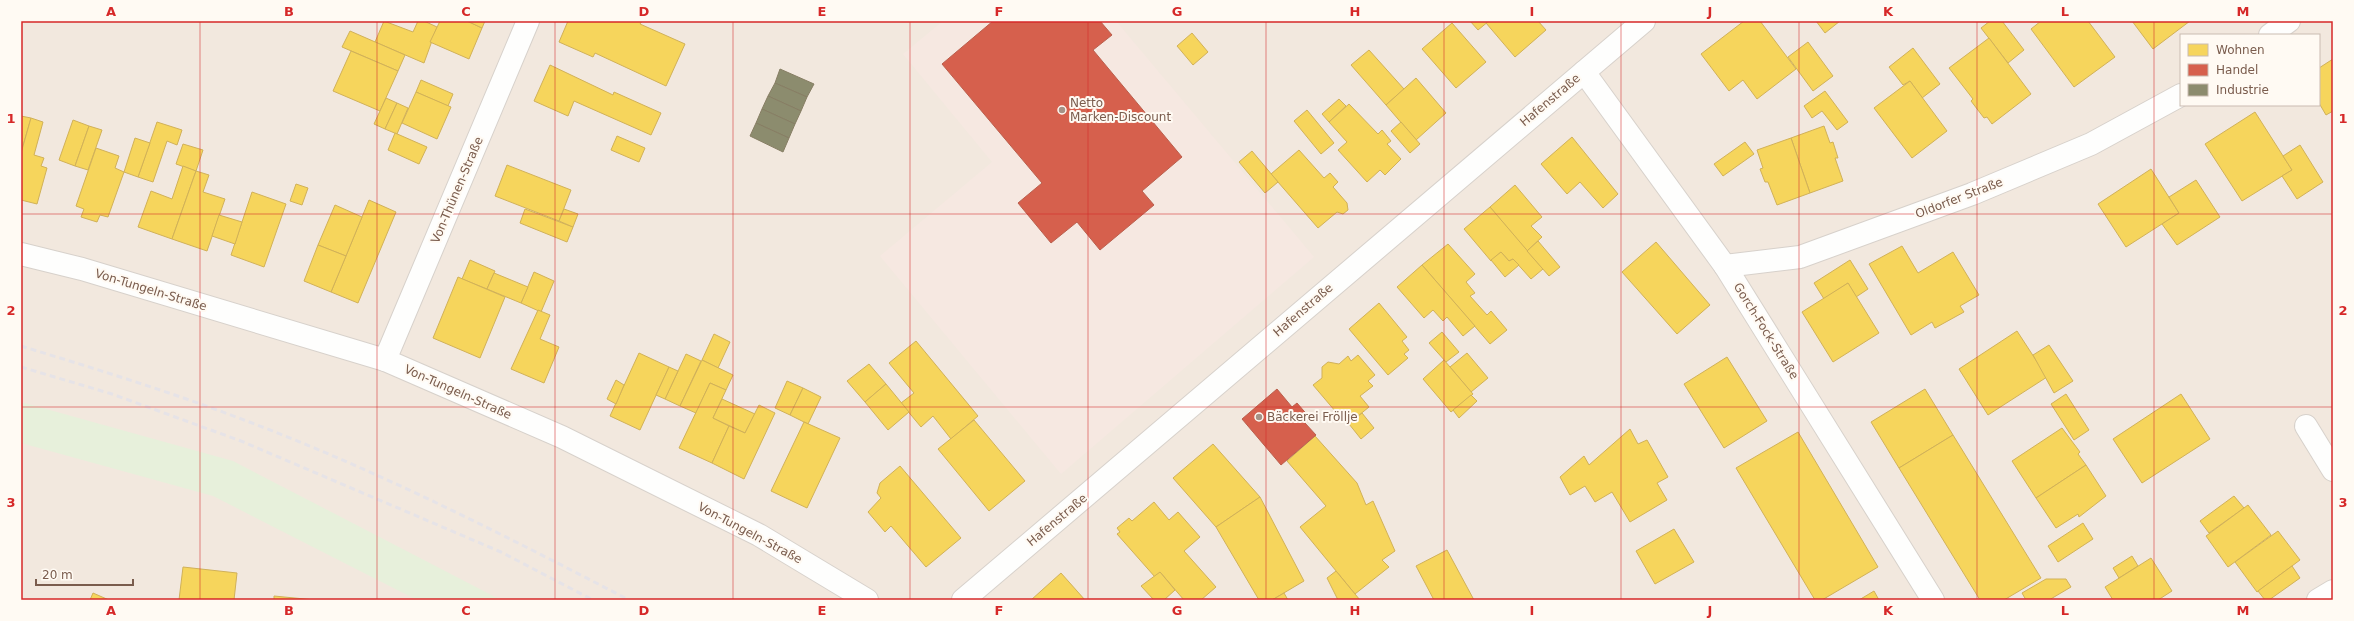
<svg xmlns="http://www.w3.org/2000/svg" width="2354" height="621" viewBox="0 0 2354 621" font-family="'DejaVu Sans',sans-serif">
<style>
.residential{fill:#f2e8de;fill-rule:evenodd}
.commercial{fill:#f6e8e1}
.green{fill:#e7f0db}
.homes{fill:#f6d55c;stroke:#d1b158}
.shops{fill:#d6604d;stroke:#ba5f4d}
.industry{fill:#8c8c6e;stroke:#877e64}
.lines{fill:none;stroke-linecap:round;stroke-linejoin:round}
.minor-casing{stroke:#d7d1cb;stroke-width:24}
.minor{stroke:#fefefd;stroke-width:22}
.rail{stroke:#e6e3e7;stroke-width:3;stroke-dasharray:6 4;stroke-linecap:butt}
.grid{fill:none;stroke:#d62828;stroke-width:1;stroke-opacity:0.55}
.poi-dot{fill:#a69286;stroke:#fffaf3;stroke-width:1.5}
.labels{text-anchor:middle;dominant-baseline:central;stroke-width:4;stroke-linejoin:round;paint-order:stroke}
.street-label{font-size:12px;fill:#7a5c4d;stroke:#fffaf3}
.poi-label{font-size:12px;fill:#7a5c4d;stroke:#fffaf3;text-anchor:start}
.neatline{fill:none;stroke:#d62828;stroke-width:1.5}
.grid-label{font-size:13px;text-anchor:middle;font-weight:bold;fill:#d62828}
</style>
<rect width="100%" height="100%" fill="#f9f5f0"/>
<!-- residential -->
<path class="residential" d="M21,21H2333V600H21ZM2181,35H2319V105H2181Z"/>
<!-- commercial -->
<path class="commercial" d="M943,21H1116L1314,257L1061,474L880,256L992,162L903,54Z"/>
<!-- green -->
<path class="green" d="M21,402L233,461L501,600H417L213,496L21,443Z"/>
<!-- homes -->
<g class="homes">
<path d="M384,21L413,32L418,21H424L437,27L424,63L375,42Z"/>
<path d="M440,21H467L482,28L469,59L430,42Z"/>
<path d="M467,21H485L482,28Z"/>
<path d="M568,21H642L640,24L685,44L666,86L595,53L593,57L559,42Z"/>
<path d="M1470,21H1489L1478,30Z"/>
<path d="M1489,21H1538L1546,30L1515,57L1486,23Z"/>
<path d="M1744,21H1760L1796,69L1757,99L1743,80L1729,91L1701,54Z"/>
<path d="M1816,21H1840L1825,33Z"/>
<path d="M1990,21H2002L2024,50L2008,63L1981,28Z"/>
<path d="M2041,21H2088L2115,57L2074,87L2031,29Z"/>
<path d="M2132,21H2190L2153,49Z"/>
<path d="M1452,23L1486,62L1456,88L1422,49Z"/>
<path d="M350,31L405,55L398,71L342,47Z"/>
<path d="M1192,33L1208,52L1193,65L1177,46Z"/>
<path d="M1989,38L2031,94L1992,124L1987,117L1984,118L1971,101L1973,99L1949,68Z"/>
<path d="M1808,42L1833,76L1813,91L1788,57Z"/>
<path d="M1913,48L1940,84L1922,98L1910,81L1903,85L1889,67Z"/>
<path d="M1369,50L1404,89L1386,105L1351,65Z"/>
<path d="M351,51L398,71L380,111L333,91Z"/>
<path d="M2333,59V111L2326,115L2319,103V68Z"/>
<path d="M550,65L613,95L614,92L661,113L651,135L574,101L568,116L534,101Z"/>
<path d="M1416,78L1446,113L1416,140L1386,105Z"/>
<path d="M421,80L453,94L448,106L416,92Z"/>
<path d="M1910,81L1947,131L1912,158L1874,108Z"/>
<path d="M1825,91L1848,122L1837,130L1822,111L1812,118L1804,106Z"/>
<path d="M416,92L451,107L437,139L402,123Z"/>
<path d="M386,98L397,103L385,129L374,124Z"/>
<path d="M1339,99L1346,106L1329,122L1322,114Z"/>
<path d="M397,103L408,108L397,134L385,129Z"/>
<path d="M1349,104L1378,134L1382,130L1391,141L1387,144L1401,159L1385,175L1380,170L1367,182L1338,150L1347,142L1329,122Z"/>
<path d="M1307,110L1334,143L1321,154L1294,121Z"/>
<path d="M2255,112L2292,170L2242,201L2205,144Z"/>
<path d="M21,116L31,118L21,153Z"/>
<path d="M31,118L43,122L34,155L44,158L41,166L47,168L37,204L21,200V153Z"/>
<path d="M73,120L89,126L75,166L59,160Z"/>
<path d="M157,122L182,130L177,145L167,141L153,182L138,177Z"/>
<path d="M1401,122L1420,144L1410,153L1391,131Z"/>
<path d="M89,126L102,130L88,170L75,166Z"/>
<path d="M1824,126L1830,143L1833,142L1838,158H1835L1843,181L1810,193L1791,138Z"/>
<path d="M395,133L427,147L419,164L388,150Z"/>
<path d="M617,136L645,148L639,162L611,150Z"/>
<path d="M1572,137L1618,194L1603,208L1580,182L1567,194L1541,164Z"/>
<path d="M135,138L150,143L138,177L124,172Z"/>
<path d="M1791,138L1810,193L1777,205L1768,182H1765L1760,169L1763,168L1757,150Z"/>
<path d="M1745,142L1754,154L1723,176L1714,164Z"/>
<path d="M183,144L203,150L196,171L176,164Z"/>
<path d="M2300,145L2323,182L2297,199L2282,176L2292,170L2283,156Z"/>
<path d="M96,148L119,156L115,168L124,172L108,217L100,215L97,222L81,217L84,209L76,206Z"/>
<path d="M1299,150L1324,178L1330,173L1338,182L1333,187L1347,203L1348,210L1343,214L1337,212L1318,228L1271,174Z"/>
<path d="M1252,151L1278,182L1265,193L1239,162Z"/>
<path d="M507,165L571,190L559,221L495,196Z"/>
<path d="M183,166L196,171L172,239L138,227L151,191L172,199Z"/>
<path d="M2151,169L2179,213L2126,247L2098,204Z"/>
<path d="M196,171L209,175L203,192L225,199L207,251L172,239Z"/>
<path d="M2196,180L2220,217L2177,245L2162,224L2179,213L2169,197Z"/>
<path d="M296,184L308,188L302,205L290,201Z"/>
<path d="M1515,185L1542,217L1531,226L1542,237L1527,251L1490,207Z"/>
<path d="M252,192L286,204L264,267L231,255Z"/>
<path d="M369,200L396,212L358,303L331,292Z"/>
<path d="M335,205L362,217L346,256L318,245Z"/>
<path d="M1490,207L1543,269L1531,279L1513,259L1509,261L1501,252L1491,261L1464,229Z"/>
<path d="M525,209L573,227L567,242L520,223Z"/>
<path d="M564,209L578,214L573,227L559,221Z"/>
<path d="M219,215L242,222L235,244L212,236Z"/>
<path d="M1538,241L1560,267L1549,276L1527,251Z"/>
<path d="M1656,242L1710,305L1677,334L1622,272Z"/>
<path d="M1448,244L1475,274L1466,282L1475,293L1470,296L1487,315L1491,311L1507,330L1490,344L1422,265Z"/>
<path d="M318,245L346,256L331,292L304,281Z"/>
<path d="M1902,246L1918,273L1953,252L1979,295L1960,306L1964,312L1935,328L1932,322L1911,335L1869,264Z"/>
<path d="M1501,252L1509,261L1513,259L1519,265L1505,277L1491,260Z"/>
<path d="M470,260L495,271L487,289L462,279Z"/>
<path d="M1850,260L1868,289L1856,297L1848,283L1824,299L1814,283Z"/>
<path d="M1422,265L1475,326L1463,336L1447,317L1443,321L1433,310L1424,318L1397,287Z"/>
<path d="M534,272L554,281L541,312L521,303Z"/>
<path d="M494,273L528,287L521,303L487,289Z"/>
<path d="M458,277L505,297L480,358L433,338Z"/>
<path d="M1848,283L1879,333L1833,362L1802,312Z"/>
<path d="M1379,303L1407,337L1402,341L1409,350L1404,354L1408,358L1388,375L1349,329Z"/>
<path d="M538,310L550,315L540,339L559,347L544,383L511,369Z"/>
<path d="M2017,331L2047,377L1988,415L1959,369Z"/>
<path d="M1442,332L1459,352L1446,362L1429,343Z"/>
<path d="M714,334L730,342L718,368L702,360Z"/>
<path d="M916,341L978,416L951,439L933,416L921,427L901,403L914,393L889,363Z"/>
<path d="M2049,345L2073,381L2054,393L2033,355Z"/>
<path d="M639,353L669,367L640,430L610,416Z"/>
<path d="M1467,353L1488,378L1471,392L1450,367Z"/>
<path d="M686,354L701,361L680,406L665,399Z"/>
<path d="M1358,355L1375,375L1368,381L1373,386L1360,396L1369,407L1347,425L1313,385L1322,378V367L1328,362L1339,364L1348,356L1351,361Z"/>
<path d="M1727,357L1767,421L1724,448L1684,384Z"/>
<path d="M702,360L733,375L726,390L710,383L696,413L680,406Z"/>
<path d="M1444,360L1473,394L1451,412L1423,379Z"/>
<path d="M869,364L886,384L865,402L847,381Z"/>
<path d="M669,367L678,371L665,399L656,395Z"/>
<path d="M616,380L624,385L616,404L607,399Z"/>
<path d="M787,381L803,388L790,415L775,408Z"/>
<path d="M710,383L726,390L713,418L729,426L712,463L679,448Z"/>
<path d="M886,384L909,412L888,430L865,402Z"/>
<path d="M803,388L821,397L808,424L790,415Z"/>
<path d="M1925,389L1953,435L1899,468L1871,422Z"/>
<path d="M2066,394L2089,430L2074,440L2051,404Z"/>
<path d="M2181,394L2210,439L2142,483L2113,439Z"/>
<path d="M1471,395L1477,401L1459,418L1453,410Z"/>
<path d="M722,399L755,414L745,433L713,418Z"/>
<path d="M759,405L775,413L744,479L712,463L729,426L745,433Z"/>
<path d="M1362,413L1374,428L1361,439L1349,424Z"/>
<path d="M974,420L1025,481L989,511L938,449Z"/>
<path d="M804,422L840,438L807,508L771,491Z"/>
<path d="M2062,428L2080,452L2078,454L2086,465L2036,498L2012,461Z"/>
<path d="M1630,429L1638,444L1647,440L1668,477L1657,483L1667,500L1630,522L1612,492L1595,502L1585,486L1570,495L1560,477L1584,456L1589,465Z"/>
<path d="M1798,432L1878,567L1822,600H1815L1736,468Z"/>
<path d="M1953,435L2041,578L2004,600H1980L1899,468Z"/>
<path d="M1315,436L1357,483L1366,505L1373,501L1395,551L1382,560L1389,567L1355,594L1300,527L1326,506L1287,461Z"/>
<path d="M1213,444L1260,497L1216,527L1173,478Z"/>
<path d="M2086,465L2106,496L2079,517L2078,514L2056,528L2036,498Z"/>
<path d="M900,466L961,538L926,567L891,526L885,532L868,512L881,498L877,493L880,483Z"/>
<path d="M2234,496L2244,508L2209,533L2200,521Z"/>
<path d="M1260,497L1304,581L1272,600H1259L1216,527Z"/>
<path d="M1154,502L1169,520L1178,512L1200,537L1184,551L1216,587L1201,600H1184L1160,572L1155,577L1117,534L1120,532L1117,528L1129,518L1132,521Z"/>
<path d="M2248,505L2271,535L2228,567L2206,536Z"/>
<path d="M2083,523L2093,539L2058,562L2048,546Z"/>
<path d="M1674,529L1694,562L1655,584L1636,551Z"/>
<path d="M2278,531L2300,560L2257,592L2235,562Z"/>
<path d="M1447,550L1474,600H1434L1416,566Z"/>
<path d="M2132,556L2138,566L2119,578L2113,568Z"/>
<path d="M2151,558L2172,591L2158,600H2113L2105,587Z"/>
<path d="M2292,566L2300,578L2269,600H2265L2258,591Z"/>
<path d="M183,567L237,573L234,600H179Z"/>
<path d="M1336,571L1355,594L1360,600H1338L1327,578Z"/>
<path d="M1160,572L1175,590L1164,600H1154L1141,586Z"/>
<path d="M1061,573L1085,600H1031Z"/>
<path d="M2046,579H2066L2071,587L2049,600H2026L2022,593Z"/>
<path d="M1874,591L1879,600H1859Z"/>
<path d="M93,593L109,600H90Z"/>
<path d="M1284,593L1288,600H1272Z"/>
<path d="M274,596L315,600H274Z"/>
</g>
<!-- shops -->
<g class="shops">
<path d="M993,21H1100L1112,35L1093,50L1182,157L1142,191L1154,205L1100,250L1077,222L1051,243L1018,203L1042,183L942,64Z"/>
<path d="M1277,389L1292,407L1297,403L1310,418L1305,423L1316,435L1281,465L1242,419Z"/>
</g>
<!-- industry -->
<g class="industry">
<path d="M780,69L814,84L807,97L775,83Z"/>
<path d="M775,83L807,97L801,111L768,96Z"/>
<path d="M768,96L801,111L795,124L762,109Z"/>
<path d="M762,109L795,124L789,138L756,123Z"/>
<path d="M756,123L789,138L783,152L750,136Z"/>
</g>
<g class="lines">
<!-- minor casing -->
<g class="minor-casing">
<g id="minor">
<path d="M2270,35L2289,21"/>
<path d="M1584,72L1725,266L1933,600"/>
<path d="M21,254L82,269L385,360L562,437L759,535L867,600"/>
<path d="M1725,266L1800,257L1972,194L2091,144L2181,95"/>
<path d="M385,360L528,21"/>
<path d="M2306,426L2333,470"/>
<path d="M963,600L1644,21"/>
<path d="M2318,600L2333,591"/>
</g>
</g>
<!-- minor -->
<use href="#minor" class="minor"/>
<!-- rail -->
<g class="rail">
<path d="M21,346C96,369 171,392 244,420C377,470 504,535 629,600"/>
<path d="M21,367L112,394L241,441L501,552L593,600"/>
</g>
</g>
<!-- grid -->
<path class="grid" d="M200,21V600M377,21V600M555,21V600M733,21V600M910,21V600M1088,21V600M1266,21V600M1444,21V600M1621,21V600M1799,21V600M1977,21V600M2154,21V600M21,214H2333M21,407H2333"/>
<!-- markers -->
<g class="poi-dot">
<circle cx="1062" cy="110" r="4"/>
<circle cx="1259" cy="417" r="4"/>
</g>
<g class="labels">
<!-- street labels -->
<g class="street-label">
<text transform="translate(1550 100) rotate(-40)">Hafenstraße</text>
<text transform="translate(457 190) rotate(-67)">Von-Thünen-Straße</text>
<text transform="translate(1959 198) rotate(-21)">Oldorfer Straße</text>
<text transform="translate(151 290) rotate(17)">Von-Tungeln-Straße</text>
<text transform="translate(1303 310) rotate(-41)">Hafenstraße</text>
<text transform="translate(1766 331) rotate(58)">Gorch-Fock-Straße</text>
<text transform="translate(458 392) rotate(24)">Von-Tungeln-Straße</text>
<text transform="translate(1057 520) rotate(-40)">Hafenstraße</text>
<text transform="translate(750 533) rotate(28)">Von-Tungeln-Straße</text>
</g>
<!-- poi labels -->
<g class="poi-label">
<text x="1070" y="103">Netto<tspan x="1070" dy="14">Marken-Discount</tspan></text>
<text x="1267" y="417">Bäckerei Fröllje</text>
</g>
</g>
<!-- border -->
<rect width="2354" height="621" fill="none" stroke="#fffaf3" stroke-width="44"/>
<!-- legend -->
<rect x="2180" y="34" width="140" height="72" fill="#fffaf3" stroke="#cabbb1"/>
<rect x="2188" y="44" width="20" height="12" fill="#f6d55c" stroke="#cabbb1"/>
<text x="2216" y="54" font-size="12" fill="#7a5c4d">Wohnen</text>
<rect x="2188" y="64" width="20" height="12" fill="#d6604d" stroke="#cabbb1"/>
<text x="2216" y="74" font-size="12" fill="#7a5c4d">Handel</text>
<rect x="2188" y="84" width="20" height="12" fill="#8c8c6e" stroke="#cabbb1"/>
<text x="2216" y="94" font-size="12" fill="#7a5c4d">Industrie</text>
<!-- scale -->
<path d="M36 579v6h97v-6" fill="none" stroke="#7a5c4d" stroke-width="2"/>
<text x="42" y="579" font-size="12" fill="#7a5c4d" stroke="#fffaf3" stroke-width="3" paint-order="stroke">20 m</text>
<rect x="22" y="22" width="2310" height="577" class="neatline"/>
<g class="grid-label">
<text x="111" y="16">A</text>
<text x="289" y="16">B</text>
<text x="466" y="16">C</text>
<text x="644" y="16">D</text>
<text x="822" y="16">E</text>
<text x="999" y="16">F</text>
<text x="1177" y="16">G</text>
<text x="1355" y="16">H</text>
<text x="1532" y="16">I</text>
<text x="1710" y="16">J</text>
<text x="1888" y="16">K</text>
<text x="2065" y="16">L</text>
<text x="2243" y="16">M</text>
<text x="11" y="123">1</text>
<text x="2343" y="123">1</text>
<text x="11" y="315">2</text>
<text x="2343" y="315">2</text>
<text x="11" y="507">3</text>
<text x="2343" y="507">3</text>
<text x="111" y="615">A</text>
<text x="289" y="615">B</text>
<text x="466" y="615">C</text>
<text x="644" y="615">D</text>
<text x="822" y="615">E</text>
<text x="999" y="615">F</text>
<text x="1177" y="615">G</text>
<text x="1355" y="615">H</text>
<text x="1532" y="615">I</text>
<text x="1710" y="615">J</text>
<text x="1888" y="615">K</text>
<text x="2065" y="615">L</text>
<text x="2243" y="615">M</text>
</g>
</svg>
